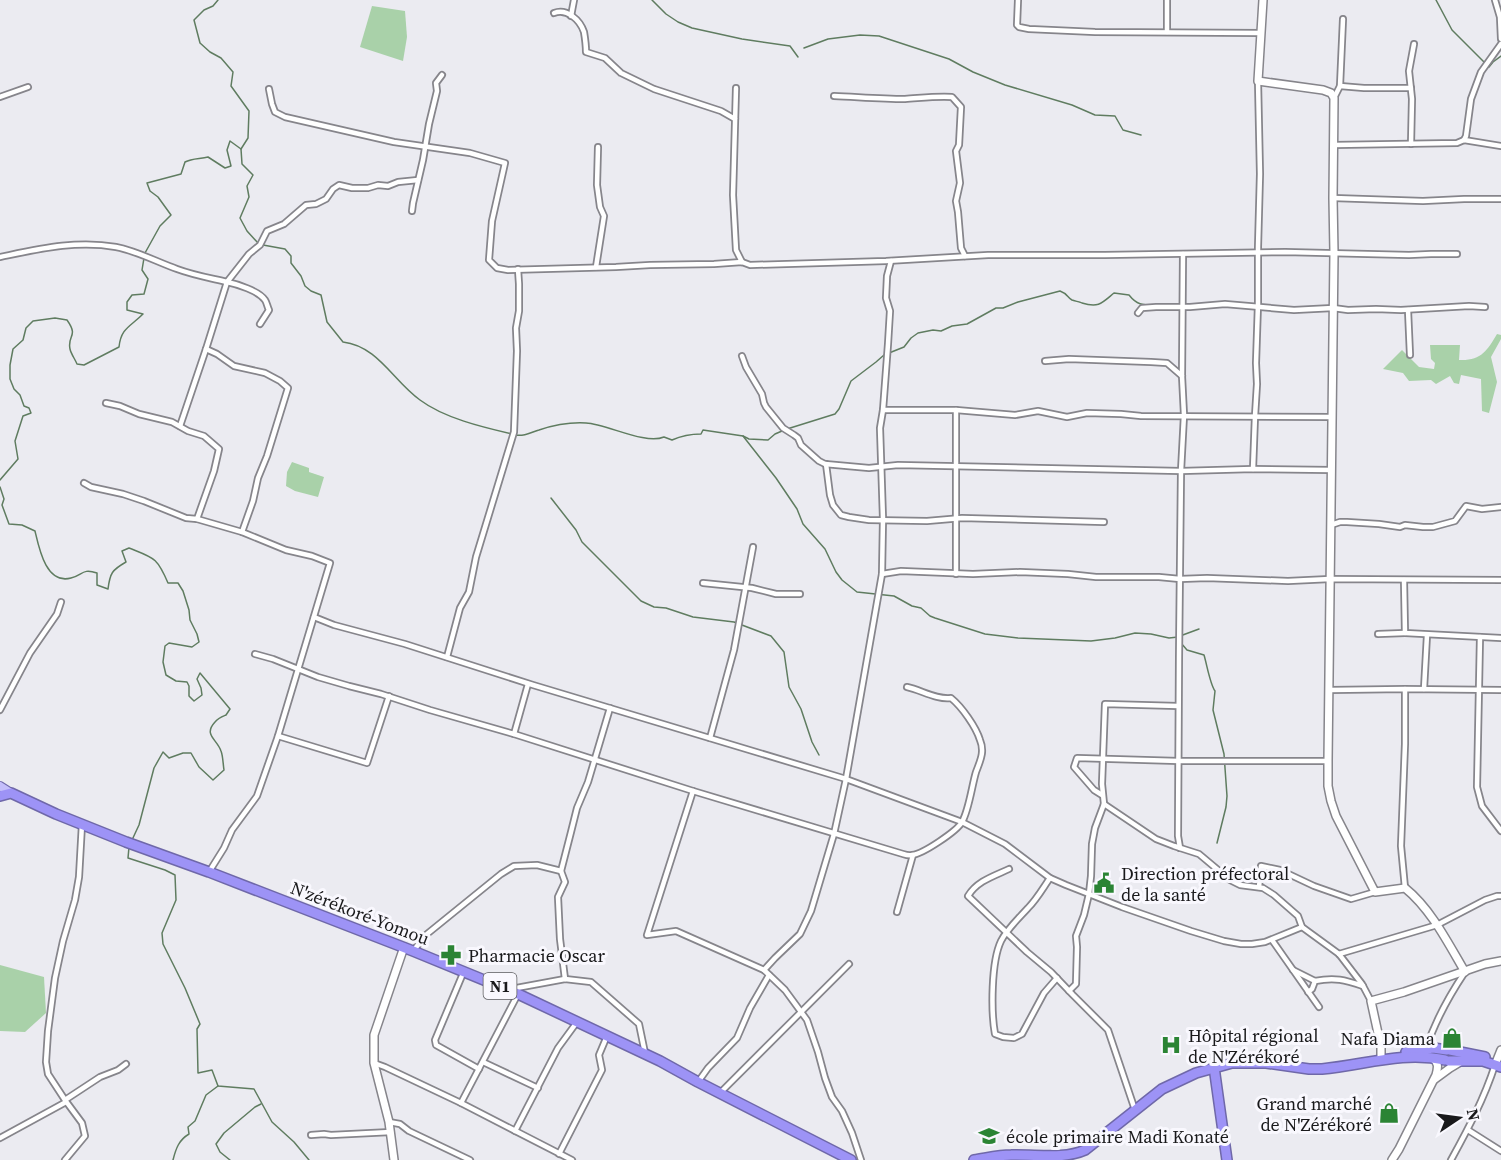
<svg xmlns="http://www.w3.org/2000/svg" width="1501" height="1160" viewBox="0 0 1501 1160" font-family="'Source Serif 4',serif">
<style>
.green{fill:#a9d1a9}
.lines{fill:none;stroke-linecap:round;stroke-linejoin:round}
.stream{stroke:#5f7c60;stroke-width:1.5}
.street-casing{stroke:#86858b;stroke-width:8}
.secondary-casing{stroke:#86858b;stroke-width:10}
.primary-casing{stroke:#6f68a9;stroke-width:10}
.highway-casing{stroke:#6f68a9;stroke-width:12}
.street{stroke:#fff;stroke-width:4.5}
.secondary{stroke:#fff;stroke-width:7}
.primary{stroke:#c4befa;stroke-width:8}
.highway{stroke:#9d93f6;stroke-width:9}
.labels{text-anchor:middle;dominant-baseline:central;stroke-width:6;stroke-linejoin:round;paint-order:stroke}
.shield{fill:#f9f8fe;stroke:#5c5c5f;stroke-width:1.5}
.shield-label{font-size:16px;font-weight:bold;fill:#19191b}
.poi-label{font-size:18px;fill:#19191b;stroke:#f9f8fe;text-anchor:start}
.street-label{font-size:18px;fill:#19191b;stroke:#f9f8fe}
</style>
<rect width="100%" height="100%" fill="#ebebf1"/>
<!-- green -->
<g class="green">
<path d="M372,6L405,11L407,37L403,61L360,47Z"/>
<path d="M1497,334L1501,335V339L1491,357L1497,382L1489,413L1482,411L1481,379L1461,375L1459,384L1454,383L1450,376L1436,384L1431,380L1409,381L1403,373L1383,369L1402,350L1419,367L1434,369L1435,363L1431,359L1430,345H1460L1459,360C1481,361 1487,351 1497,334Z"/>
<path d="M292,462L309,468V472L324,477L318,497L295,491L286,486L287,472Z"/>
<path d="M0,965L44,977L46,1013L25,1032L0,1031Z"/>
</g>
<g class="lines">
<!-- stream -->
<g class="stream">
<path d="M218,0L213,6L204,10L194,20L200,43L210,52L221,58L233,72L231,86L249,111L248,138L241,149L242,164L253,175L247,186L249,197L240,218L247,231L258,243"/>
<path d="M652,0L666,14L678,22L692,28L742,39L790,46L798,57"/>
<path d="M1436,0L1452,30L1489,67L1493,62L1501,56"/>
<path d="M804,48L828,39L860,35L879,36L949,59L973,72L1005,85L1072,105L1095,115L1115,116L1123,130L1141,135"/>
<path d="M263,245L285,249L291,256V263L301,276L305,286L311,291L321,295L327,322L343,342C378,346 394,382 420,400C444,418 482,427 512,434"/>
<path d="M145,253L160,226L171,215L158,197L150,191L147,183L181,174L185,162C192,158 200,159 208,157L225,168L231,166L227,150L230,141L241,149"/>
<path d="M787,429L835,414L839,409L851,381L876,362L884,355L904,347L911,338L918,333L933,330L941,331L952,326L967,324L996,308H1003L1018,302L1060,291C1068,294 1067,297 1072,300C1074,301 1081,302 1082,303C1099,308 1102,303 1114,293L1129,295C1137,305 1142,305 1154,305"/>
<path d="M516,435C524,437 531,432 539,430C554,425 569,422 586,423C607,424 645,445 664,437L672,440C681,436 691,434 701,434L703,430L743,436L776,478L797,509L803,524L825,549L836,572L842,580L857,592L894,596L912,606L921,608L930,616L935,618L985,634L1018,638L1091,641L1115,638L1135,633L1151,634L1169,638L1178,637"/>
<path d="M743,436L749,439L768,440L775,434L782,431"/>
<path d="M0,480L18,459L15,441L23,416L31,413L29,408L24,406L20,395L14,389L10,379V365L13,349L23,340L26,328L33,321L55,318L67,320C79,337 67,335 70,349C71,354 75,359 77,364L84,365L119,347C121,328 130,327 143,314L127,310V302L132,295L144,294L148,279L142,270L144,258"/>
<path d="M0,487L4,499L2,505L9,524L22,525L35,531C39,548 46,585 71,578C83,575 82,568 97,573V585L108,589C110,573 112,570 126,562L122,551L129,548C154,558 157,557 168,583H178L183,591L189,610L190,620L197,634L199,642L192,647L169,643L165,646L163,662L166,675L176,681L187,682L189,686V696L194,701L202,695L201,688L197,679L200,673L230,709L226,715C221,717 218,718 215,722C203,735 217,739 221,751C223,756 223,764 224,770L213,780L199,767L191,753H183L169,758L163,752L154,768L139,825L132,840"/>
<path d="M551,498L576,530L582,542L641,601L654,607L666,608L693,617L734,622L771,636L784,652L789,687L801,709L812,742L819,755"/>
<path d="M1180,636L1199,629"/>
<path d="M1181,643L1187,650L1204,655C1207,665 1210,684 1215,691L1213,710L1224,754L1227,796L1226,807L1217,843"/>
<path d="M129,847L128,858L165,870L175,875L176,900L162,933L163,944L185,988L200,1024L197,1029L198,1073L212,1070L218,1086L254,1089L272,1122L294,1142L309,1160"/>
<path d="M173,1160C176,1148 179,1140 189,1134L188,1127L195,1121L206,1095L218,1086"/>
<path d="M230,1160L220,1152L216,1144L224,1133L255,1107L261,1104"/>
</g>
<!-- street casing -->
<g class="street-casing">
<g id="street">
<path d="M1018,0L1017,25L1019,27L1029,29L1095,32L1261,33"/>
<path d="M1495,0L1500,17L1501,39"/>
<path d="M554,13C567,8 580,20 584,32C585,38 586,45 586,52L605,58L621,73L654,89L721,111L735,119"/>
<path d="M571,16L574,0"/>
<path d="M1167,32V0"/>
<path d="M1340,86L1364,88H1411"/>
<path d="M736,88L733,195L736,250L742,262"/>
<path d="M269,89L272,104L275,112L285,117L394,142L470,153L505,163L492,221L489,260L497,268L508,270L616,267L650,265L714,264L742,262L750,265L886,261L988,255H1105L1285,252L1409,255L1431,254H1457"/>
<path d="M834,96C858,97 881,99 905,99C921,98 936,96 952,97L961,107L959,145L956,151L960,183L956,201L958,212L961,248L965,256"/>
<path d="M0,97L28,87"/>
<path d="M1334,98L1340,86L1343,19"/>
<path d="M1464,140L1466,136L1471,99L1481,72L1501,44"/>
<path d="M1411,144L1412,99L1409,71L1414,44"/>
<path d="M1334,145L1457,143L1464,140L1501,146"/>
<path d="M1333,198L1423,201L1464,199H1501"/>
<path d="M412,211L413,203L423,160L429,124L437,91L436,83L442,75"/>
<path d="M0,257C39,249 76,240 116,247C137,251 157,262 177,269C193,275 210,278 227,282L206,349L180,426"/>
<path d="M596,267L604,216L600,207L597,185L598,147"/>
<path d="M1408,310L1410,355"/>
<path d="M1138,313L1142,308L1156,307H1190L1225,304L1294,310L1333,308L1348,310L1376,309L1401,310L1469,306L1485,307"/>
<path d="M260,324L269,310C267,306 267,303 265,300C259,291 237,284 227,282L249,254L260,245L267,231L284,224L306,205L316,204L326,199L333,189L339,185L352,188H368L378,185L388,186L398,182L418,180"/>
<path d="M206,349L217,354L234,366L265,373L280,381L288,388L267,456L258,478L253,501L242,532"/>
<path d="M742,356L746,367L762,394L764,403L766,407L783,428L794,435L798,438L801,445L819,461L825,464L869,468L898,465L1181,471L1253,469L1331,470"/>
<path d="M1045,361L1069,359L1151,362L1167,363L1182,376"/>
<path d="M106,403L120,406L139,414L172,422L188,431L204,436L219,449L214,471L197,519"/>
<path d="M883,410H956L1015,415L1038,411L1067,417L1087,413L1121,414L1141,416L1331,417"/>
<path d="M826,464L830,495L833,505L841,515L849,517L869,520L927,521L962,518L1104,522"/>
<path d="M1253,469L1255,416L1257,384L1256,363L1258,304V247L1260,174L1258,81"/>
<path d="M84,483L91,487L123,494L144,501L186,518L197,519L242,532L286,550L312,556L330,563L278,736L257,796L232,830L224,848L209,872"/>
<path d="M1331,525L1340,522H1347L1379,524L1400,527L1405,525L1423,527H1433L1455,521L1466,506L1482,509L1501,507"/>
<path d="M882,574L901,571L973,574L1020,572L1068,574L1096,577H1159L1180,579L1207,578L1288,581L1330,579L1501,580"/>
<path d="M956,574V410"/>
<path d="M1404,580L1405,633L1501,638"/>
<path d="M703,583L752,588L776,594H800"/>
<path d="M314,617L334,625L405,644L533,685L846,779L962,822L1005,844L1050,878L1066,885L1122,907L1191,931L1224,941L1241,944H1252L1265,942L1302,927"/>
<path d="M1378,634L1405,633"/>
<path d="M1480,637L1477,787L1482,806L1501,831"/>
<path d="M255,654L273,659L318,677L349,686L381,694L430,710L514,734L693,791L903,854C906,855 909,856 912,855C923,854 957,831 962,822C969,810 972,785 976,772C980,761 985,752 980,740C976,727 962,707 951,698C937,700 921,690 907,687"/>
<path d="M447,657L460,608L469,592L476,557L514,432L517,351L516,328L519,311V284L518,269"/>
<path d="M1405,689V744L1401,846L1405,888"/>
<path d="M1424,689L1427,635"/>
<path d="M1330,690L1405,689L1501,690"/>
<path d="M0,710L30,653L57,614L61,602"/>
<path d="M514,734L528,684"/>
<path d="M278,736L367,763L389,696"/>
<path d="M710,738L734,650L753,547"/>
<path d="M693,791L647,935L676,931L764,970L785,990L807,1020L818,1052L825,1078L832,1097L842,1111L852,1133L861,1160"/>
<path d="M1102,795L1094,790L1074,767L1077,758L1179,761H1328"/>
<path d="M1104,804L1156,839L1174,846L1199,854L1230,880L1240,885L1263,888L1274,895L1298,916L1302,927L1339,954L1362,984L1371,1001"/>
<path d="M1180,848L1178,836L1179,658L1181,471L1184,415L1182,376L1183,254"/>
<path d="M1009,869C994,876 977,881 968,896L1027,952L1051,972L1073,995L1108,1030L1135,1110"/>
<path d="M1050,878C1043,888 1037,899 1028,908C1019,918 1007,929 1001,941C991,962 991,1012 995,1034L1003,1037L1014,1038L1022,1034L1044,993L1057,978"/>
<path d="M1259,887L1261,866L1280,870L1314,886L1351,899L1375,892"/>
<path d="M897,912L913,855"/>
<path d="M1272,940L1319,1007"/>
<path d="M413,951L427,934L501,874L514,866L537,865L561,871"/>
<path d="M1339,954L1437,925L1485,900L1497,896H1501"/>
<path d="M764,970L775,958L800,934L811,911L834,834L846,779L882,574L883,519L880,428L883,410L888,344L890,311L886,298L887,276L891,261"/>
<path d="M1293,970L1315,981"/>
<path d="M464,971L435,1040L436,1045L479,1069"/>
<path d="M565,979L560,939L558,897L565,882L561,871L571,832L577,808L588,782L610,708"/>
<path d="M511,989L565,979L591,982L639,1024L645,1053"/>
<path d="M1069,991L1076,984L1077,947L1076,936L1084,915L1089,894L1091,876L1092,844L1095,828L1104,804L1102,784L1105,704L1178,706"/>
<path d="M1308,992L1312,989L1315,981C1335,977 1345,980 1363,986"/>
<path d="M1426,1049C1435,1021 1449,996 1465,972"/>
<path d="M483,1062L538,1088"/>
<path d="M374,1063L385,1067L461,1103L572,1160"/>
<path d="M698,1082L708,1068L737,1038L750,1008L769,975"/>
<path d="M720,1093L849,964"/>
<path d="M65,1100L100,1077L118,1070L126,1064"/>
<path d="M461,1103L518,994"/>
<path d="M389,1122L400,1124L409,1131L470,1160"/>
<path d="M1468,1130L1501,1151"/>
<path d="M515,1131L558,1048L577,1022"/>
<path d="M311,1135L324,1134L331,1135L391,1132"/>
<path d="M0,1138L66,1102"/>
<path d="M559,1154L602,1070L599,1055L607,1036"/>
<path d="M65,1160L85,1136L82,1123L65,1100L48,1074L46,1062L48,1031L55,978L63,941L75,900L79,877L82,824"/>
<path d="M1451,1160C1468,1129 1484,1099 1495,1065"/>
</g>
</g>
<!-- secondary casing -->
<g class="secondary-casing">
<g id="secondary">
<path d="M1263,0L1258,81L1323,90L1331,93L1334,98L1333,198L1334,253L1328,761V786L1331,801L1336,816L1375,892L1405,888C1431,909 1448,943 1465,972"/>
<path d="M1381,1060V1047L1371,1001L1404,992L1485,964L1501,961"/>
<path d="M1495,1065L1501,1050"/>
<path d="M1435,1079L1450,1068L1460,1062"/>
<path d="M394,1160L389,1122L374,1063V1035L404,947"/>
<path d="M1392,1160L1399,1149L1436,1075C1438,1068 1439,1062 1432,1058"/>
</g>
</g>
<!-- primary casing -->
<g class="primary-casing">
<path id="primary" d="M0,786L11,793"/>
</g>
<!-- highway casing -->
<g class="highway-casing">
<g id="highway">
<path d="M0,796L11,793L56,814L126,842L209,872L413,951L518,994L660,1061L698,1082L851,1160"/>
<path d="M1450,1050L1485,1057"/>
<path d="M1406,1052L1433,1048L1447,1050"/>
<path d="M1449,1061H1483L1501,1067"/>
<path d="M1214,1067L1227,1160"/>
<path d="M974,1160C987,1158 999,1155 1011,1155C1036,1154 1063,1160 1085,1150L1162,1089L1196,1073L1232,1063H1266L1309,1069H1322C1365,1065 1402,1051 1445,1060"/>
</g>
</g>
<!-- street -->
<use href="#street" class="street"/>
<!-- secondary -->
<use href="#secondary" class="secondary"/>
<!-- primary -->
<use href="#primary" class="primary"/>
<!-- highway -->
<use href="#highway" class="highway"/>
</g>
<!-- icons -->
<defs>
<g id="civic-bare" transform="scale(1.62)"><path d="M-.6-6.5H3V-4.5H.6V-3L4-1V1h2V6H-6V1h2V-1L-.6-3ZM-1.2 2.5V6h2.4V2.5Z" fill="#2b8434" stroke="#f9f8fe" stroke-width="2.5" paint-order="stroke"/></g>
<g id="pharmacy-bare" transform="scale(1.62)"><path d="M-2-6h4v4h4v4h-4v4h-4v-4h-4v-4h4Z" fill="#2b8434" stroke="#f9f8fe" stroke-width="2.5" paint-order="stroke"/></g>
<g id="shop-bare" transform="scale(1.62)"><path d="M-5-2.5h2.3a2.7 3.5 0 0 1 5.4 0H5L5.5 6h-11ZM-1.5-2.5h3a1.5 2.3 0 0 0-3 0Z" fill="#2b8434" stroke="#f9f8fe" stroke-width="2.5" paint-order="stroke"/></g>
<g id="hospital-bare" transform="scale(1.62)"><path d="M-5-5h3v3.5h4V-5h3V5h-3V1.5h-4V5h-3Z" fill="#2b8434" stroke="#f9f8fe" stroke-width="2.5" paint-order="stroke"/></g>
<g id="school-bare" transform="scale(1.62)"><path d="M0-5L7-2L0 1L-7-2ZM-4 1L0 2.5L4 1V4Q0 6-4 4Z" fill="#2b8434" stroke="#f9f8fe" stroke-width="2.5" paint-order="stroke"/></g>
</defs>
<g fill-rule="evenodd">
<use href="#civic-bare" x="1104" y="883"/>
<use href="#pharmacy-bare" x="451" y="955"/>
<use href="#shop-bare" x="1452" y="1038"/>
<use href="#hospital-bare" x="1171" y="1045"/>
<use href="#shop-bare" x="1389" y="1113"/>
<use href="#school-bare" x="989" y="1136"/>
</g>
<g class="labels">
<!-- shield labels -->
<rect class="shield" x="483.5" y="973" width="33" height="26" rx="4.5"/>
<g class="shield-label">
<text x="500" y="986">N1</text>
</g>
<!-- poi labels -->
<g class="poi-label">
<text x="1121" y="873">Direction préfectoral<tspan x="1121" dy="21">de la santé</tspan></text>
<text x="468" y="955">Pharmacie Oscar</text>
<text x="1188" y="1035">Hôpital régional<tspan x="1188" dy="21">de N'Zérékoré</tspan></text>
<text x="1435" y="1038" text-anchor="end">Nafa Diama</text>
<text x="1372" y="1103" text-anchor="end">Grand marché<tspan x="1372" dy="21">de N'Zérékoré</tspan></text>
<text x="1006" y="1136">école primaire Madi Konaté</text>
</g>
<!-- street labels -->
<g class="street-label">
<text transform="translate(360 913) rotate(21)">N'zérékoré-Yomou</text>
</g>
</g>
<!-- north arrow -->
<g transform="translate(1459 1118) rotate(77)" stroke="#f9f8fe" stroke-width="4.5" paint-order="stroke">
<path d="M0-4.5L10 22L0 15L-10 22Z" fill="#19191b"/>
<text y="-9" font-size="16" font-weight="bold" text-anchor="middle" fill="#19191b">N</text>
</g>
</svg>
